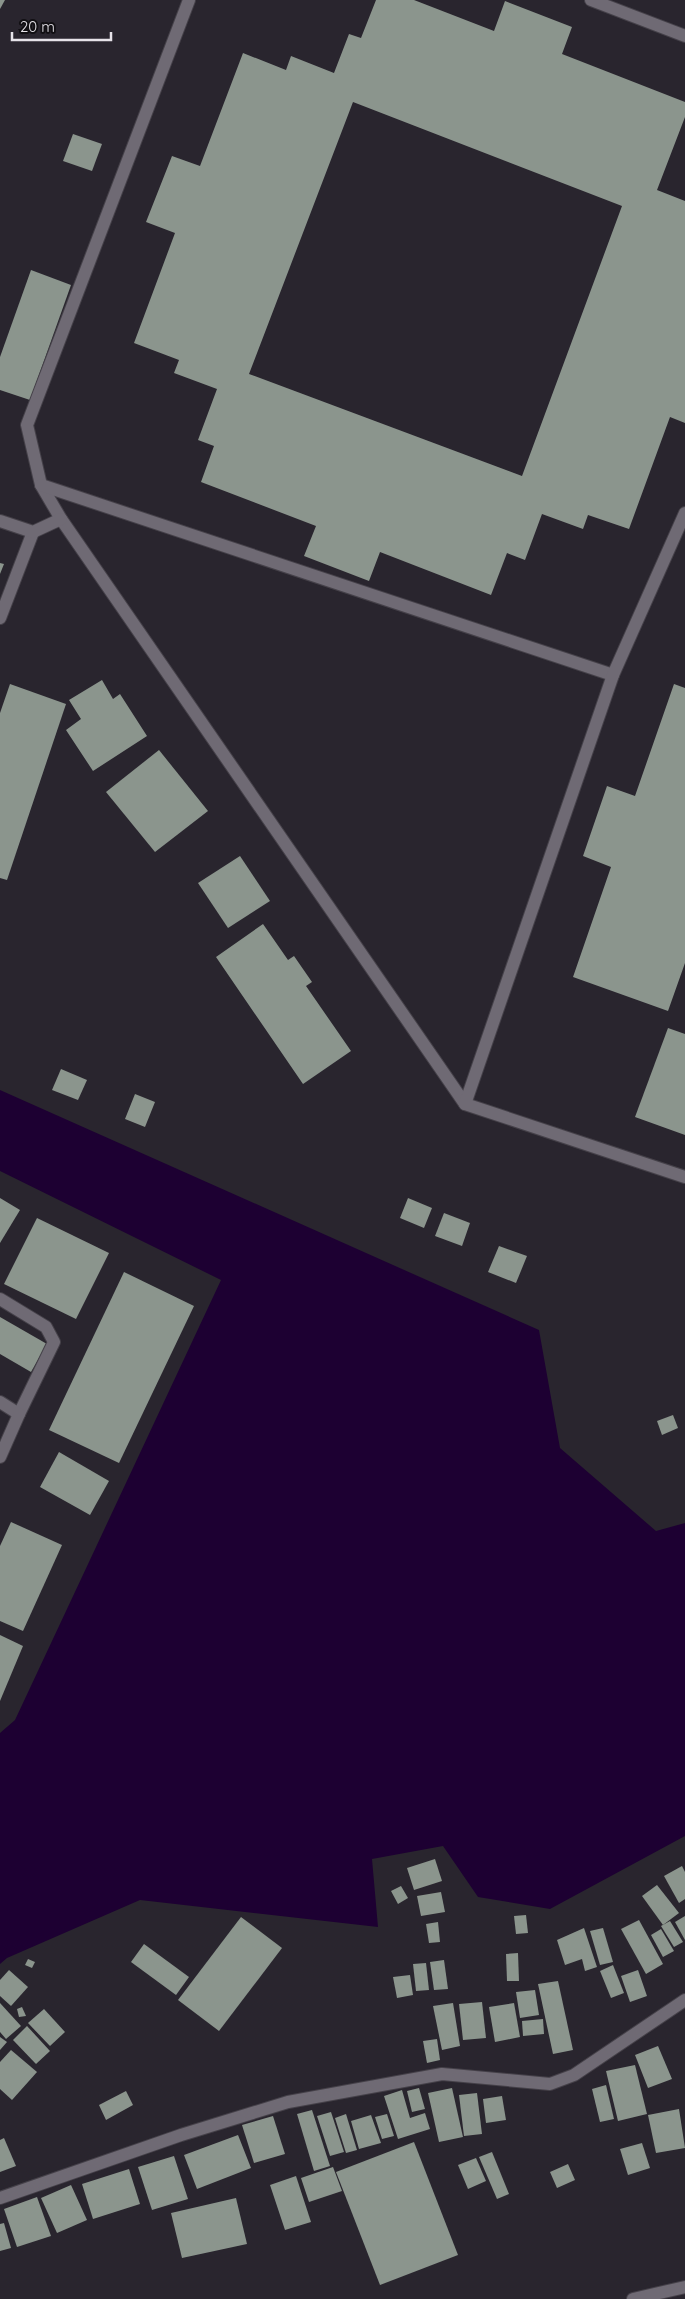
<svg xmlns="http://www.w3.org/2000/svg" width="685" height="2299" viewBox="0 0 685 2299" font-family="Quicksand,sans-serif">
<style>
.water{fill:#1d0032}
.building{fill:#8b958d;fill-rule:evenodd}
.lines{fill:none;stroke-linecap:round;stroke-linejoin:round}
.lane-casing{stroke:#454149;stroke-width:14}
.street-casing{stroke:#454149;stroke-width:14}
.secondary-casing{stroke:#454149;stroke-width:14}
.lane{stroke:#6f6a74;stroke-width:12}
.street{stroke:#6f6a74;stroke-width:12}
.secondary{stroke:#6f6a74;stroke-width:12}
</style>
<rect width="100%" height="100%" fill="#29252e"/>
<!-- water -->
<path class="water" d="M0,1090L539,1330L560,1448L656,1531L685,1523V1836L550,1909L478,1897L443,1846L372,1859L378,1927L140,1900L7,1958L0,1964V1733L15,1720L221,1280L0,1171Z"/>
<!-- building -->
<g class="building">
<path d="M0,0H5L0,9Z"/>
<path d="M376,0H414L494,31L505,1L572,27L562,54L685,102V117L657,190L685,201V423L670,417L629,529L588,515L583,529L542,514L525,560L507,553L491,595L380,552L369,581L304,556L316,526L201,482L214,446L198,440L217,389L174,373L179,360L134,343L175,233L146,222L172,156L200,166L243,53L286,70L291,56L334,73L349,34L361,38ZM353,102L622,206L522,476L249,374Z"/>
<path d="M73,134L102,144L92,171L63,161Z"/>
<path d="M31,270L71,285L30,400L0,390V357Z"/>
<path d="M0,563L4,564L0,574Z"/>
<path d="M102,680L113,699L120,694L147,736L93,771L66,730L81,719L69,700Z"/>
<path d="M10,684L66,704L7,880L0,878V713Z"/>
<path d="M674,684L685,688V963L668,1011L573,977L611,867L583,856L607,786L635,796Z"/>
<path d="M159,750L208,811L155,852L106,792Z"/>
<path d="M240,856L270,901L228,928L198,883Z"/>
<path d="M263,924L288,960L294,956L312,982L306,986L351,1051L303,1084L216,957Z"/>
<path d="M668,1028L685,1034V1135L635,1117Z"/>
<path d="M61,1069L87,1080L78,1100L52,1090Z"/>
<path d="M135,1094L155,1102L145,1127L125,1119Z"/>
<path d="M0,1198L20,1210L0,1243Z"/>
<path d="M408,1198L432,1208L424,1228L400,1218Z"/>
<path d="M444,1213L470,1223L462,1246L435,1236Z"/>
<path d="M37,1218L109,1253L76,1319L4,1284Z"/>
<path d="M499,1246L527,1256L516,1283L488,1272Z"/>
<path d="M124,1272L194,1306L119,1463L49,1430Z"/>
<path d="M0,1317L47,1344L31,1372L0,1354Z"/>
<path d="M673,1415L678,1428L662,1435L657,1421Z"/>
<path d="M59,1452L109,1481L90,1515L40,1487Z"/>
<path d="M11,1522L62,1545L23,1631L0,1621V1546Z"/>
<path d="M0,1635L23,1646L0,1701Z"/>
<path d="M435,1859L442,1881L414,1890L407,1868Z"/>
<path d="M682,1866L685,1872V1899L679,1903L664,1876Z"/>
<path d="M657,1885L679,1913L663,1925L642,1896Z"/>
<path d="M401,1886L408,1898L398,1904L391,1891Z"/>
<path d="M441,1892L445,1912L421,1916L417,1896Z"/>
<path d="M526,1915L528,1933L516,1934L514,1916Z"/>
<path d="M685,1916V1940L675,1922Z"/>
<path d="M241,1917L282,1948L219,2031L178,2000Z"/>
<path d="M639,1920L663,1964L646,1974L621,1929Z"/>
<path d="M670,1921L683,1942L674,1947L661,1926Z"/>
<path d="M438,1922L440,1942L429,1943L426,1924Z"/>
<path d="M584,1928L597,1967L585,1971L582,1959L565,1965L557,1940Z"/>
<path d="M603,1928L613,1962L600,1965L590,1931Z"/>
<path d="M661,1929L674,1951L663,1957L651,1935Z"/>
<path d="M144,1944L189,1977L176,1995L131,1962Z"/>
<path d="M518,1953L519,1981H507L506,1954Z"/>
<path d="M28,1959L35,1962L32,1968L25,1965Z"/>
<path d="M444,1960L448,1989L434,1990L430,1962Z"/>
<path d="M426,1963L429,1990L416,1991L413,1964Z"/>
<path d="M613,1965L624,1993L611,1998L600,1971Z"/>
<path d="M9,1970L28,1987L11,2006L0,1996V1980Z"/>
<path d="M638,1970L647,1996L630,2002L621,1976Z"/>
<path d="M410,1975L413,1995L397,1998L393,1977Z"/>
<path d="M558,1981L573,2050L553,2054L538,1984Z"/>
<path d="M535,1990L539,2015L520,2018L516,1992Z"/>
<path d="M482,2002L486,2038L463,2040L459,2004Z"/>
<path d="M0,2003L21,2026L6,2039L0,2032Z"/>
<path d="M453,2003L460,2046L442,2050L433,2006Z"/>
<path d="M514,2003L520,2037L495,2042L489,2007Z"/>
<path d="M22,2007L26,2016L19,2017L17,2009Z"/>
<path d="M44,2009L65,2032L50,2046L28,2023Z"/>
<path d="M543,2019L544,2034L523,2036L522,2021Z"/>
<path d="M27,2026L50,2051L36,2064L13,2040Z"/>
<path d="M0,2037L7,2042L0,2050Z"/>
<path d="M437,2039L440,2060L427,2063L423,2041Z"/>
<path d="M658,2046L672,2079L648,2088L635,2055Z"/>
<path d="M11,2050L37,2072L12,2100L0,2089V2062Z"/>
<path d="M635,2065L647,2114L618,2121L606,2071Z"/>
<path d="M606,2085L614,2119L600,2122L592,2089Z"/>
<path d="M419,2088L425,2109L412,2112L407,2091Z"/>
<path d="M452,2088L463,2137L439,2142L428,2093Z"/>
<path d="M402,2090L410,2118L425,2113L430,2129L398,2139L384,2096Z"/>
<path d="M126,2091L133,2105L106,2120L99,2105Z"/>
<path d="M477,2093L482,2134L464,2136L459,2095Z"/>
<path d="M502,2096L506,2120L486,2123L483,2099Z"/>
<path d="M679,2109L685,2148L656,2153L648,2115Z"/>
<path d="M312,2110L330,2166L314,2171L297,2114Z"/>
<path d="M331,2112L344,2152L330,2156L317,2116Z"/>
<path d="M346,2114L357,2150L346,2153L335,2118Z"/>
<path d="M387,2114L394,2136L382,2139L375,2117Z"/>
<path d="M371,2115L381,2143L359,2149L351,2121Z"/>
<path d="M273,2116L285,2154L254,2163L242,2125Z"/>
<path d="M238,2135L251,2168L197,2189L184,2155Z"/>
<path d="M4,2138L16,2166L0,2172V2140Z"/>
<path d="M414,2142L458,2255L380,2285L336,2172Z"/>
<path d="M642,2143L650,2168L628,2175L620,2149Z"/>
<path d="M492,2152L509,2194L497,2199L479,2157Z"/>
<path d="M174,2156L188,2199L152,2210L138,2167Z"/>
<path d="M476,2158L486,2181L468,2189L458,2165Z"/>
<path d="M568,2164L575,2180L557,2188L550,2172Z"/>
<path d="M333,2167L342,2191L309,2202L301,2178Z"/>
<path d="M129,2169L140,2204L93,2219L82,2184Z"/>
<path d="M296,2176L311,2222L285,2230L270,2185Z"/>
<path d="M71,2185L87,2220L57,2233L41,2198Z"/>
<path d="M37,2197L51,2236L17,2247L4,2209Z"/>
<path d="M236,2198L247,2244L182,2258L171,2213Z"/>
<path d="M4,2223L11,2248L0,2251V2224Z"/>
</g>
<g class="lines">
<!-- lane casing -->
<g class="lane-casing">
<g id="lane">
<path d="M189,0L27,425L41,485L61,519L465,1104"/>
<path d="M591,0L685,36"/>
<path d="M41,485L613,675"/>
<path d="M685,513L613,675L465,1104L685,1177"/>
<path d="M0,618L33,532"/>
</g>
</g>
<!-- street casing -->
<g class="street-casing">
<g id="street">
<path d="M0,521L33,532L61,519"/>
<path d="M0,1299L46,1327L54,1342L19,1414"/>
<path d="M0,1402L19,1414L0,1457"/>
<path d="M0,2198L181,2135L288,2102L442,2074L550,2084L574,2075L685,2000"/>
</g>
</g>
<!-- secondary casing -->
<g class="secondary-casing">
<path id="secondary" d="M633,2299L685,2287"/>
</g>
<!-- lane -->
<use href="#lane" class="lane"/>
<!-- street -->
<use href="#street" class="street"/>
<!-- secondary -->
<use href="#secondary" class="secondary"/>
</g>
<!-- scale -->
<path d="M12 32v8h99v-8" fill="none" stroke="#e6e3e9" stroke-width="2.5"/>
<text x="20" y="32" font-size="15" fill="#e6e3e9" stroke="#110f13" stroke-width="4" paint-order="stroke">20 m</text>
</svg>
